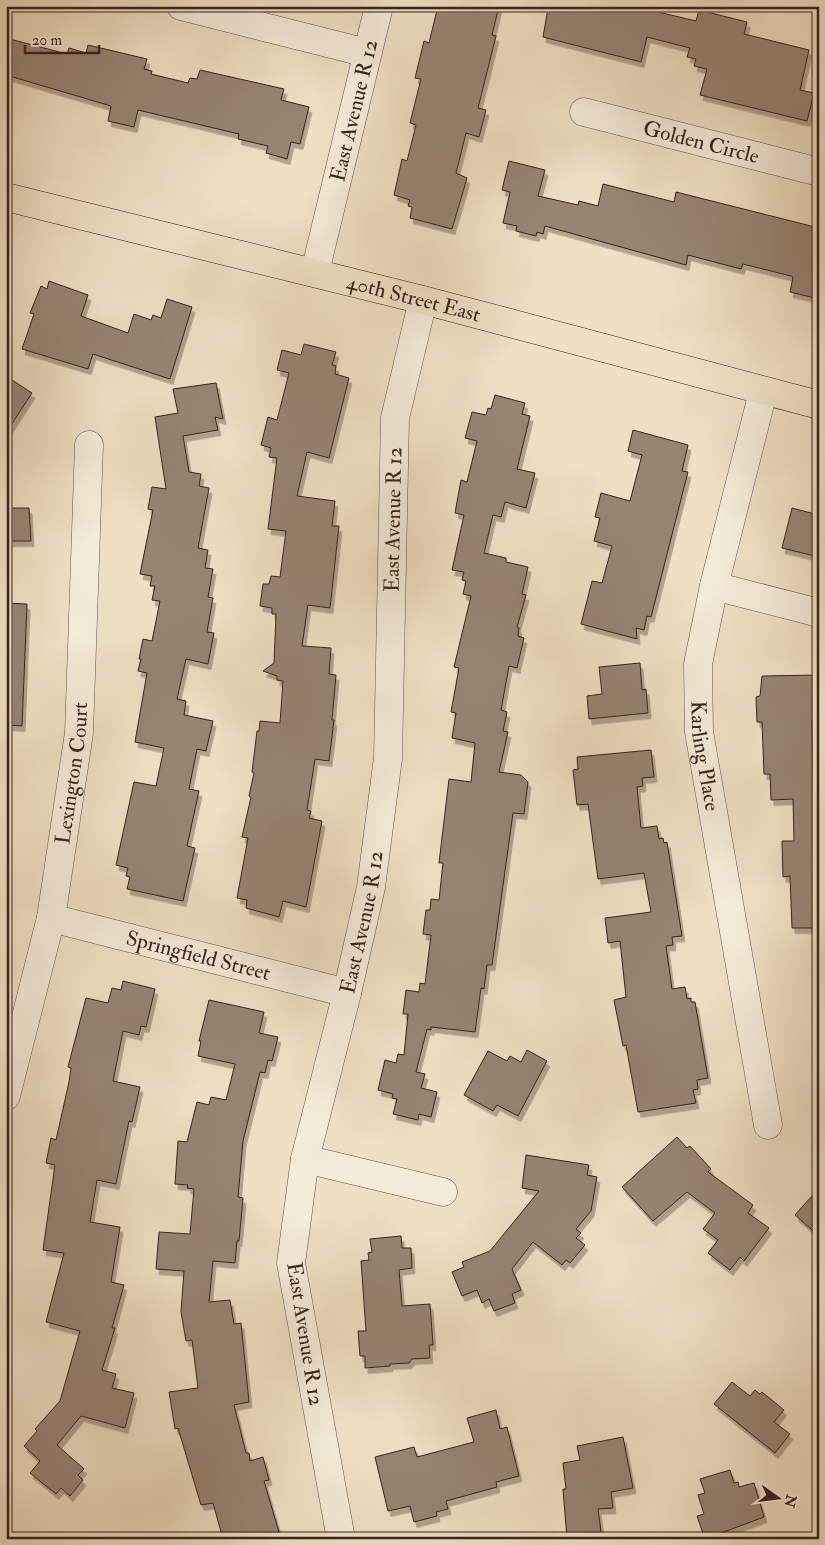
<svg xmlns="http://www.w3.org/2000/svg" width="825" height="1545" viewBox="0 0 825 1545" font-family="'IM FELL Double Pica',serif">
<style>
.building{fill:#968573;stroke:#37231c;filter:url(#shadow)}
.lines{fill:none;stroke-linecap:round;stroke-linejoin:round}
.minor-casing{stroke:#655246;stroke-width:29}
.major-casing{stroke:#37231c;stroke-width:29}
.minor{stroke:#f4ebd9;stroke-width:28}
.major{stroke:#eee0c4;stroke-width:28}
.labels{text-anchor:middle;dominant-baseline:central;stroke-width:4.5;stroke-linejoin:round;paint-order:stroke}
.street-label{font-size:21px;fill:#37231c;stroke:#f4ebd9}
</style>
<defs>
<filter id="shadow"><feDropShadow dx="3" dy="5.5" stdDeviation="0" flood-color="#0004"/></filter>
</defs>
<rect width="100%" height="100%" fill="#eee0c4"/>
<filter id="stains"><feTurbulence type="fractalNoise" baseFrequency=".004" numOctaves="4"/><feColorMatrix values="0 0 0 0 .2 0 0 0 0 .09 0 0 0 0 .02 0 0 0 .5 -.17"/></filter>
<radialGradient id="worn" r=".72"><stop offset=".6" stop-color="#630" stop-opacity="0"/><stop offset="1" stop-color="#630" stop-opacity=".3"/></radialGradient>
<!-- building -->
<g class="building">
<path d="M438,6H499L492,35L496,36L478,108L486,110L479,137L466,133L456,173L467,178L452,229L410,218L412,207L408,206L410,200L394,195L402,159L407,161L416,125L410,123L421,79L415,78L424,41L429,43Z"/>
<path d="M564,6H655L654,11L696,21L699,10L747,22L744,34L809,50L800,90L814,93L807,121L700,95L707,69L694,66L696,59L687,57L690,48L647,37L641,62L543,37L548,8L563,12Z"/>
<path d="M6,38L67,54L69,48L86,53L88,45L147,59L144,69L152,71L151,74L188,83L190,78L197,79L200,70L284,89L281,100L309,107L300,144L291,142L287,159L266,153L268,146L238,139L239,134L138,110L134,127L108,121L111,106L6,75Z"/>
<path d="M509,161L545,170L538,196L578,205L579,201L598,206L603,184L674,202L676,192L819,228V299L790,292L793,277L791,276L743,264L741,269L688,255L686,265L545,226L543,234L537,232L536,236L516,231L517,226L503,223L510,192L502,190Z"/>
<path d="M49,281L88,295L81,316L128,333L134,314L151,320L153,315L161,318L167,299L192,307L170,379L93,354L88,369L22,349L34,314L30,313L41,286L47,289Z"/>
<path d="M304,344L336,352L332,365L336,366L335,374L349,378L329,458L307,452L297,496L335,501L332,526H339L330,608L308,605L302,646L331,648L329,674L336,675L332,720H334L329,761L315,759L307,810L311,811L309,818L322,821L306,907L283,901L279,917L246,908L247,900L237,898L248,838L242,837L251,797L249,796L254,773L252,772L257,731H259L260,721L280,723L283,681L277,680V676L263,671L274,663L276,614H272V608L260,606L263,584H269L271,576L280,577L286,531L268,529L277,458L269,457L271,448L261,445L268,417L277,420L289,373L277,370L282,350L301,355Z"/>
<path d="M6,376L32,393L6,433Z"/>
<path d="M216,383L223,419L215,417L218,430L183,436L189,472L201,474L199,486L209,488L198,548L208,550L205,568L213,569L208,597L213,598L207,632L214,633L208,664L186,659L177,699L186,701L184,715L213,721L206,751L197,749L189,789L199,791L187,846L195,848L183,901L127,889L130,877L126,876L128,868L116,865L134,782L156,786L164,748L135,742L147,673L138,671L141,659H139L143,639L152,641L160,601L152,600L155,586H150L152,576L140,574L153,510L148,509L152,487L166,489L155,417L178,413L173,389Z"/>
<path d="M495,395L525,403L522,414L530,416L517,469L535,473L526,508L505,502L501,517L493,515L484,553L506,558V562L528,567L522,594L526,595L517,627L519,628L518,636L524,638L517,668L509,666L501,710L507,712L503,731L508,732L499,772L521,775L528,782L524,814L513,813L492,965H487L484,989L481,988L475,1032L431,1027V1030L427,1029L416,1072L425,1074L421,1088L437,1092L431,1117L419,1114L418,1120L393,1114L397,1099L392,1098L393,1094L378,1090L385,1060L396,1063L398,1054L404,1055L408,1014H403L406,990L419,992L420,983L425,984L431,935L423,934L426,910H430L431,899L439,900L443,863H439L449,779L471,782L475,743L452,738L456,713L451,712L459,668L454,667L471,596L463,594L466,581L462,580L464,572L452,570L464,515L455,513L461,480L467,482L477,441L465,438L472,412L486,415L488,408L491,409Z"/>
<path d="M633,430L688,445L682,471L688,472L651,617L647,616L644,630L636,628L637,639L581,624L592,581L602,583L612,546L594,541L600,518L595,517L601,493L630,501L642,455L628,451Z"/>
<path d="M6,508H29L31,541H6Z"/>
<path d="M792,508L819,515V557L782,548Z"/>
<path d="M6,603L27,604L22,726L6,725Z"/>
<path d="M640,663L642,690L646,689L648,713L589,719L587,696L602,694L599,667Z"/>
<path d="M819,675V721H812L814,819H819V928H792L790,876L783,877L782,841H794L793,799L771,800L770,774H764L762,722H757L756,697L760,696L762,676Z"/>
<path d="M651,750L654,777L642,778L643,786L637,787L641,828L657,826L659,839L663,838L664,843L667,842L682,936L672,937L673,945L666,946L672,989L685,987L687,999L691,998V1002H695L708,1078L697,1080L698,1089L693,1090L696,1103L638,1112L626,1045L623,1046L614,1000L626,997L620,941L608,943L605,918L651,912L644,873L598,879L588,804L577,805L573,770L578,769L577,757Z"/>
<path d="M123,981L155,989L146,1027L141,1026L139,1035L123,1031L113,1081L140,1087L132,1122L129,1121L116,1184L97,1180L90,1222L120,1227L111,1282L124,1285L112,1328H115L102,1370L116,1374L112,1388L134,1393L125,1428L81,1416L57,1445L84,1469L78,1475L83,1480L70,1496L61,1488L56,1494L30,1473L40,1461L24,1446L37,1431L35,1429L60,1401L80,1331L46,1322L64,1253L43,1250L55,1165L46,1163L51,1138L56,1140L69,1082L71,1068L68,1067L86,998L108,1003L112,988L121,990Z"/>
<path d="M209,1000L264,1012L259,1033L278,1037L272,1061L268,1060L265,1073L260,1072L243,1141L238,1197L243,1198L239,1241H237L235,1263L213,1261L209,1302L230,1300L234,1324L241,1323L249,1402L234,1405L246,1453H249L250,1461L263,1457L269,1480L264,1481L281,1539H223L213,1503L201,1505L178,1428L175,1429L169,1392L198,1388L192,1340L186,1341L181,1312L184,1271L156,1269L159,1232L190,1234L194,1189L187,1188L188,1185L175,1184L178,1141L187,1142L197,1102L209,1105L211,1097L226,1100L235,1064L198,1056L201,1041H199Z"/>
<path d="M527,1050L547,1061L518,1116L497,1105L493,1111L464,1095L488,1051L507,1061L510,1056L521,1062Z"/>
<path d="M677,1137L687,1148L690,1146L711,1169L708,1172L753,1205L748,1213L769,1228L744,1261L740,1257L730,1270L708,1253L718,1240L703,1229L715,1213L687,1192L653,1221L622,1187Z"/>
<path d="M526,1155L589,1165L587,1175L597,1177L591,1211L576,1229L581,1233L576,1238L585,1245L570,1263L566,1260L562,1265L533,1242L512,1269L521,1290L512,1294L515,1303L494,1311L489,1299L482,1303L477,1290L462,1296L452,1272L464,1267L462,1262L490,1251L539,1191L522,1188Z"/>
<path d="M819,1188V1236L795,1215Z"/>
<path d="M401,1236L402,1248H411L412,1268L399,1270L402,1306L430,1304L433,1345H429L430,1358L412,1359L409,1363L390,1364V1366L365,1368V1356H360L358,1331H366L361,1261L369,1260L368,1253L372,1252L370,1239Z"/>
<path d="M732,1382L750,1396L755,1390L760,1394L762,1392L784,1410L774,1422L790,1434L775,1453L714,1404Z"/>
<path d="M496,1410L500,1429L507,1427L519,1476L496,1482L497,1487L446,1501L448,1509L436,1512L437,1516L414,1522L410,1506L388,1511L375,1457L414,1447L417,1457L474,1442L467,1418Z"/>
<path d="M623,1437L633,1488L611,1492L613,1508L598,1509L602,1539H567L563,1489H566L563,1463L580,1460L577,1446Z"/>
<path d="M730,1470L734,1483L738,1482L739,1487L754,1483L764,1517L705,1539L697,1516L704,1514L698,1495L705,1493L700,1479Z"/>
</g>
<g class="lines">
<!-- minor casing -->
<g class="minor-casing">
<g id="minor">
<path d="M181,6L367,53"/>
<path id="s1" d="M584,112L819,172"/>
<path id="s2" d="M315,272L379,6"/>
<path id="s3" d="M763,392L714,586L698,664L699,732L768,1125"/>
<path d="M714,586L819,613"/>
<path id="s4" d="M51,918L347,993"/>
<path id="s5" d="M6,1096L51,918L79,733L89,445"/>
<path d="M305,1159L443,1192"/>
<path id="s6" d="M341,1539L291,1263L305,1159L347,993L371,887L388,758L395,418L423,300"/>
</g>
</g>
<!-- major casing -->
<g class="major-casing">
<g id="major">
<path id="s7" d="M6,197L423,300L819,405"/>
</g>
</g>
<!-- minor -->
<use href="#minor" class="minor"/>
<!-- major -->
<use href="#major" class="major"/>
</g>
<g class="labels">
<!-- street labels -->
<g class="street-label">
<text stroke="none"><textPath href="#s2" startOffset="166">East Avenue R 12</textPath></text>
<text stroke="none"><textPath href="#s1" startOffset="121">Golden Circle</textPath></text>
<text stroke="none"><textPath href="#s7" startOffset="420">40th Street East</textPath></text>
<text stroke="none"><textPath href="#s6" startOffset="1034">East Avenue R 12</textPath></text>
<text stroke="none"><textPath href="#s3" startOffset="372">Karling Place</textPath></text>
<text stroke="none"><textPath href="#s5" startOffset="330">Lexington Court</textPath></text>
<text stroke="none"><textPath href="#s6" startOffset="629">East Avenue R 12</textPath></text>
<text stroke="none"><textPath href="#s4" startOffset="152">Springfield Street</textPath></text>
<text transform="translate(305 1334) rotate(81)">East Avenue R 12</text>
</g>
</g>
<!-- margin -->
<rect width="825" height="1545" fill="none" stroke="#eee0c4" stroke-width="25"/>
<rect x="8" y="8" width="810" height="1530" fill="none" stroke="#37231c" stroke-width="2.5"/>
<rect x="12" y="12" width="800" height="1520" fill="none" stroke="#37231c"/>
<!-- north arrow -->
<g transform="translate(778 1498) rotate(104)" stroke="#f4ebd9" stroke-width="4" paint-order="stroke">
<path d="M0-4L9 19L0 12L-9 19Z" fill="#37231c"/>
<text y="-8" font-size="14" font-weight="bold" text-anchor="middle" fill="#37231c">N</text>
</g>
<!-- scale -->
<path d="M25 45v8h74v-8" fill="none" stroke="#37231c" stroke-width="2.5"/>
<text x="32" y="45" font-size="15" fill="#37231c" stroke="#f4ebd9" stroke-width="4" paint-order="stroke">20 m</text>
<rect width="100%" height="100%" filter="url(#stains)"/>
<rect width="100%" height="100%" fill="url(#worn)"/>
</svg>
